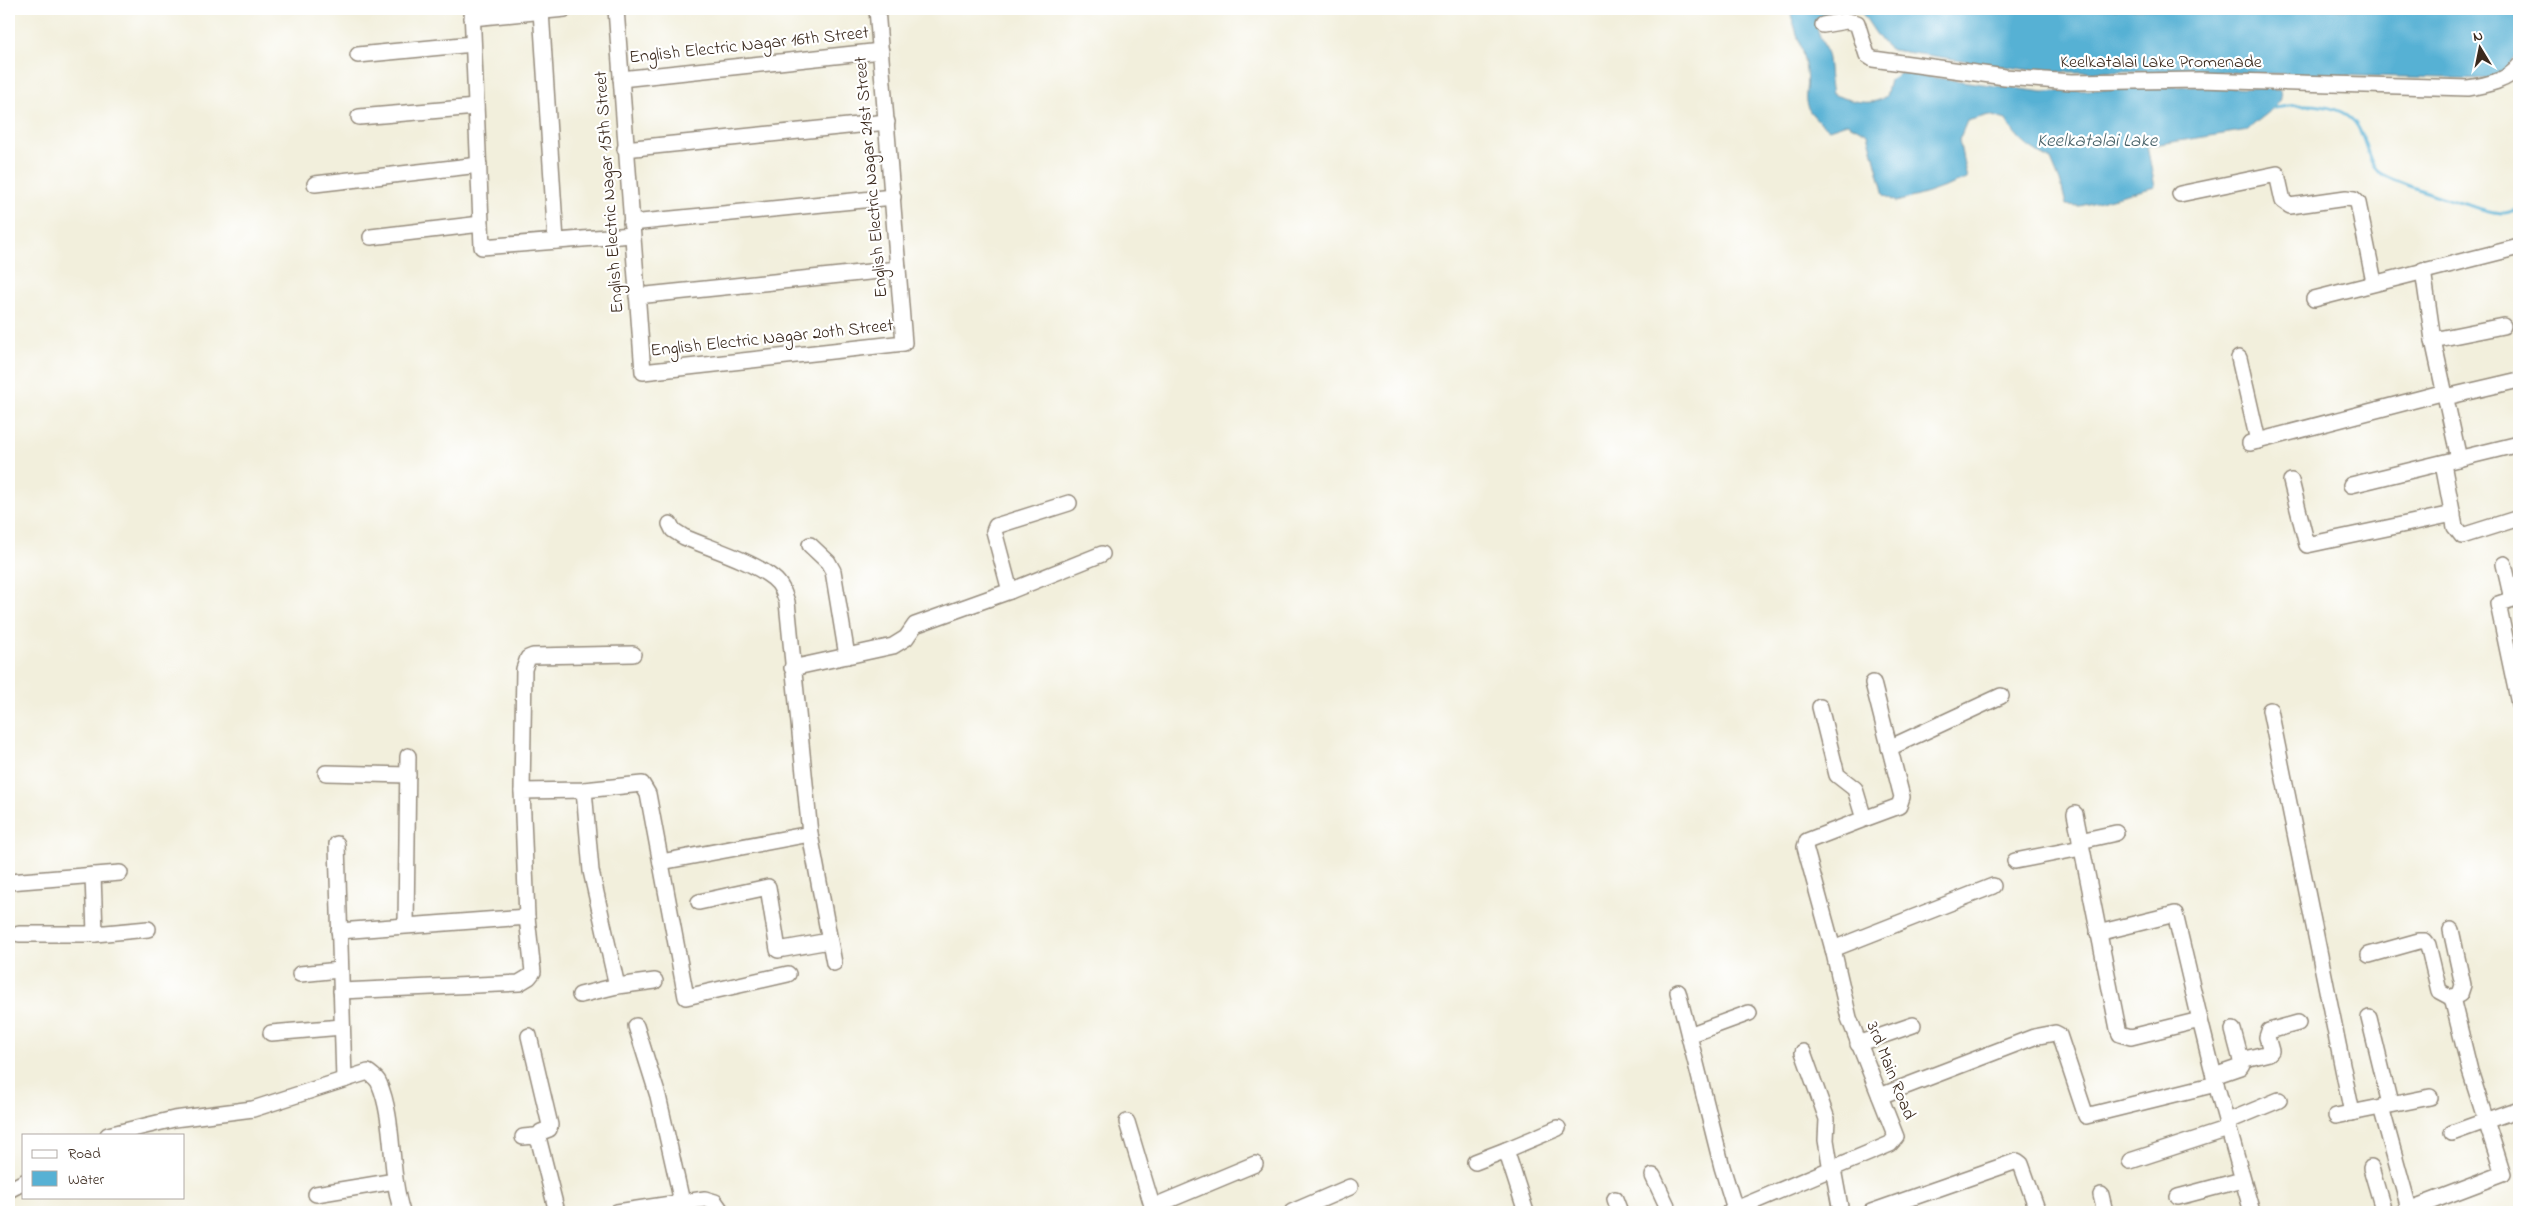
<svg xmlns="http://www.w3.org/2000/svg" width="2528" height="1221" viewBox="0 0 2528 1221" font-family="'Indie Flower',sans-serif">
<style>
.water{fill:#57b1d4;stroke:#496e79}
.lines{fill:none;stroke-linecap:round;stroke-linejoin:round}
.stream{stroke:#57b1d4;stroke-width:3}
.minor-casing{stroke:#968c7d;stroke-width:18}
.minor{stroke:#fff;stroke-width:15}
.labels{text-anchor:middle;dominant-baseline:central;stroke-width:4.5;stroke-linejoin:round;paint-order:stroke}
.street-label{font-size:18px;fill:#3b2a1e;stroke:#fff}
.water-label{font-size:19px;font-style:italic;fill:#466067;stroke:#fff}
</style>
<rect width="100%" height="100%" fill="#fff"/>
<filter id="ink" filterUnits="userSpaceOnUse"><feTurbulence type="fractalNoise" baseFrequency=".02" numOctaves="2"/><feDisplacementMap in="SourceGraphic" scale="10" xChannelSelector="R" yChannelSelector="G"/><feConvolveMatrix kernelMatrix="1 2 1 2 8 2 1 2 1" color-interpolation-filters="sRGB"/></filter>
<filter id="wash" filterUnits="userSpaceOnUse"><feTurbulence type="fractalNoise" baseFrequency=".0096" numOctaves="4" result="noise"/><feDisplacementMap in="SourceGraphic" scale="20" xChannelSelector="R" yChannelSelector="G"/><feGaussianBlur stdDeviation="1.12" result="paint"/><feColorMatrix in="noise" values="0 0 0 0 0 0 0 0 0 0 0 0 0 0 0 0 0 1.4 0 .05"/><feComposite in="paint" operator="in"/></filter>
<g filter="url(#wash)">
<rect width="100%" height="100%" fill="#f2efdc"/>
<!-- water -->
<path class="water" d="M1789,9H2519C2519,23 2522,41 2516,55C2513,61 2507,65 2506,72L2488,79L2206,72H2043L1892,50C1881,45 1870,23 1861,12L1828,14L1817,18C1815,34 1826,44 1828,59C1830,71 1829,82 1832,94C1849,100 1871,108 1886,96L1890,80L1901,73L2043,92L2189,86L2280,90L2281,99C2273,112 2259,118 2248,130L2147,146L2155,187L2080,206L2066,205L2061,184L2051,160C2029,149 2018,141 2006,120L1989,115L1967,121L1959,140L1967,179L1928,193L1896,202L1884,195L1868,134L1847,123L1829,129C1792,102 1812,98 1805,65C1801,46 1795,27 1789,9Z"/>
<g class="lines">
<!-- stream -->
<path class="stream" d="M2275,108C2302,103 2347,101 2360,131C2366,143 2368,159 2376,170C2383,180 2490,214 2504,213C2509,213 2515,210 2519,209"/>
</g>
</g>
<g filter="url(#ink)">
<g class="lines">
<!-- minor casing -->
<g class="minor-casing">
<g id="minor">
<path d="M472,9L482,247L632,235"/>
<path d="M616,9L643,372L904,343L877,9"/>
<path d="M541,11L556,241"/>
<path d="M472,18L565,9"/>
<path d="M1823,25L1846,21L1857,23L1867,55L1873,59L2005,77L2071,82L2199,80L2468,88C2486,85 2508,81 2519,66"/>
<path d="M358,55L473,44"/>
<path d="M621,79L881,51"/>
<path d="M359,117L476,107"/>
<path d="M625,149L887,122"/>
<path d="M315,184L479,165"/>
<path d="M2180,194L2277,174L2283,201L2290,206L2346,198L2354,199L2358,203L2374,282"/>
<path d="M631,223L893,197"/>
<path d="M371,237L481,224"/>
<path d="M2423,270L2433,340L2459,459"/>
<path d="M637,296L898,269"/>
<path d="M2314,299L2519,247"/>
<path d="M2433,340L2503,326"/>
<path d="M2239,358L2258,441"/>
<path d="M2446,397L2519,380"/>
<path d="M2250,443L2445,392"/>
<path d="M2443,464L2455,527L2462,536L2519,518"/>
<path d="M2291,481L2307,545L2453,514"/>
<path d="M2351,485L2519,444"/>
<path d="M670,524L673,530L684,537C709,548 752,561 773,578C781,584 784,593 787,602L810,834L834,963"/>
<path d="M810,545L828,562L833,571L847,656"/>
<path d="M2504,564L2512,599"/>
<path d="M1010,591L994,531L996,526L1069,503"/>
<path d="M2519,597L2498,604L2519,704"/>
<path d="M792,668L893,646L906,638L915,625L1010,591L1102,554"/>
<path d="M2270,710L2352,1113"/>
<path d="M1889,748L2001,696"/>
<path d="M326,773L408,775"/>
<path d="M584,790L591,871L617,986"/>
<path d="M522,791L524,669L528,658L533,656L633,654"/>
<path d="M2075,814L2118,1029L2120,1034L2131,1037L2200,1020L2216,1084"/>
<path d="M1864,819L1899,806L1902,797L1873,683"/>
<path d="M2080,841L2116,833"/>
<path d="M337,844L344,1080"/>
<path d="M2015,861L2081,848"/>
<path d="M661,862L810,834"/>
<path d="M93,875L95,934"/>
<path d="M9,882L120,873"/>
<path d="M699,902L768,887L778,950L829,941"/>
<path d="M527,917L522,791L584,790L642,784L648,794L686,997L788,974"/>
<path d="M406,925L408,756"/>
<path d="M2451,930L2463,985L2460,994L2452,998"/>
<path d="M339,931L527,917L533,972L529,977L519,983L341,991"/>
<path d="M2098,933L2175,914L2200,1020"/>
<path d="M19,934H95L148,929"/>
<path d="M1833,949L1993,886"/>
<path d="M2369,955L2419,941H2425L2428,945L2439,991L2452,998L2470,1071L2503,1174L2403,1212"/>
<path d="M300,974L339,970"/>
<path d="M1678,992L1722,1167L1735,1209"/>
<path d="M580,995L617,986L655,981"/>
<path d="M2369,1018L2390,1104"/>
<path d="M636,1026L658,1096L682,1202"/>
<path d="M271,1033L342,1027"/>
<path d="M1689,1035L1749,1013"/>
<path d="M529,1036L550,1125L549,1129L541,1132L537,1139"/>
<path d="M1858,1044L1913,1025"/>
<path d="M1803,1052L1827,1119L1826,1140L1831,1170"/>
<path d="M2241,1060L2269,1053L2271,1051L2267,1037L2269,1031L2298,1023"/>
<path d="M2214,1076L2240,1067L2242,1064L2233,1030"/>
<path d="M1880,1096L2034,1037L2055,1033L2059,1035L2086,1116L2216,1084L2252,1212"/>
<path d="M2381,1107L2410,1212"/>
<path d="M2336,1116L2430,1097"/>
<path d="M1127,1122L1154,1212"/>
<path d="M2226,1122L2279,1100"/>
<path d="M2452,1133L2519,1109"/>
<path d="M108,1135L174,1119L253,1109L368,1072C372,1075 377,1078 379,1083C395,1120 389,1172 402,1212"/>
<path d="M523,1137L534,1136L539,1141L557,1212"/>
<path d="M1506,1150L1558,1128"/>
<path d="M2130,1161L2228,1129"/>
<path d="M1475,1162L1506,1150L1526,1212"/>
<path d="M2371,1168L2384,1212"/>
<path d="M1833,1169L1841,1212"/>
<path d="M1653,1176L1670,1212"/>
<path d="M9,1190L24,1182"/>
<path d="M316,1194L395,1181"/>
<path d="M2101,1195L2105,1212"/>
<path d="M2178,1197L2242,1180"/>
<path d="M1615,1199L1620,1212"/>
<path d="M1152,1207L1255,1164"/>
<path d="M617,1212L705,1199L715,1202L722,1212"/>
<path d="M1292,1212L1350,1187"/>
<path d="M1729,1212L1890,1144L1896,1137L1849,1018L1833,949L1805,847L1807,841L1864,819L1855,789L1837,775L1820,707"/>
<path d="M1871,1212L2017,1161L2021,1164L2038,1212"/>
</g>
</g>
<!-- minor -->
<use href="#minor" class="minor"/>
</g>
</g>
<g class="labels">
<!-- street labels -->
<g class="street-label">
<text transform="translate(749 46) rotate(-6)">English Electric Nagar 16th Street</text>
<text x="2161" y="63">Keelkatalai Lake Promenade</text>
<text transform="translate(872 177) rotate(-95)">English Electric Nagar 21st Street</text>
<text transform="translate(610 192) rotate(-94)">English Electric Nagar 15th Street</text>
<text transform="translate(772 339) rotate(-6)">English Electric Nagar 20th Street</text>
<text transform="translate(1890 1071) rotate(68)">3rd Main Road</text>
</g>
<!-- water labels -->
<g class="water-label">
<text x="2097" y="141">Keelkatalai Lake</text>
</g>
</g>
<!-- margin -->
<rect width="2528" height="1221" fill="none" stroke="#fff" stroke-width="30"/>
<!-- legend -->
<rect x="22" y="1134" width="162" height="65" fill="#ffffff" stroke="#b1aaa5"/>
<rect x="32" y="1150" width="25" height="8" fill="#ffffff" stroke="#b1aaa5"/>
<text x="68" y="1158" font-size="15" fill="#3b2a1e">Road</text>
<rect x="32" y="1171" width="25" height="15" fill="#57b1d4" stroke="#b1aaa5"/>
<text x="68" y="1184" font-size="15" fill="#3b2a1e">Water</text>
<!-- north arrow -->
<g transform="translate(2480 48) rotate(350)" stroke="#ffffff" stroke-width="4" paint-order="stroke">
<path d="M0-4L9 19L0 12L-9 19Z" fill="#3b2a1e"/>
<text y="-8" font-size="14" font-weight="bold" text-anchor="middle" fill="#3b2a1e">N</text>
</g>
</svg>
